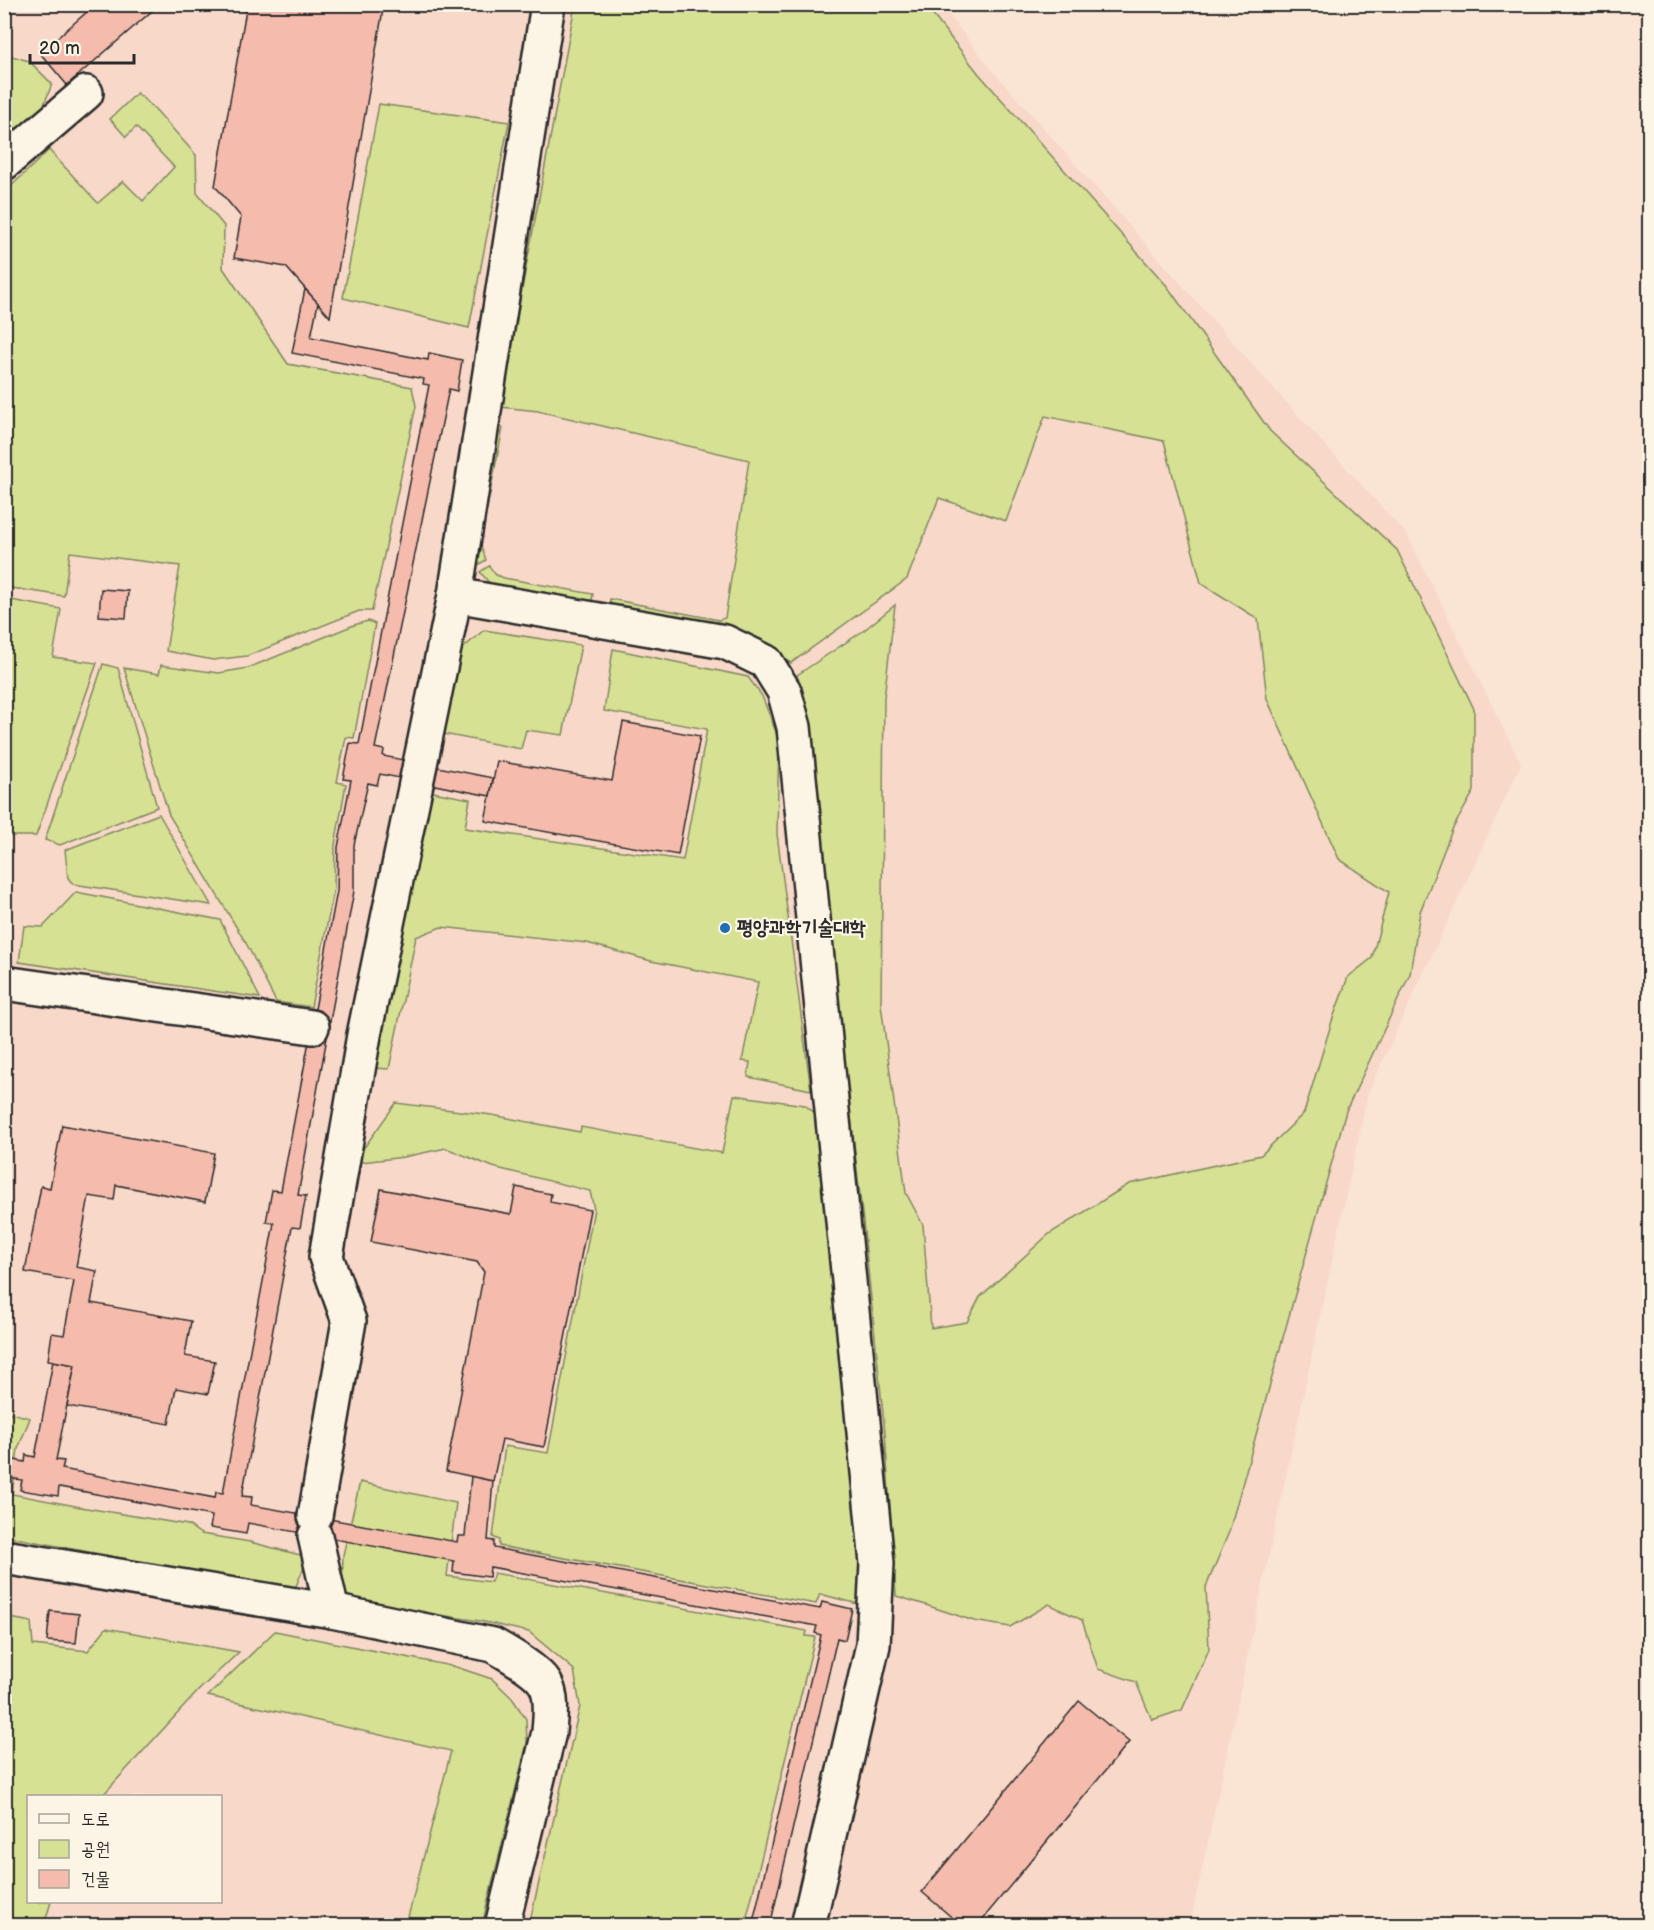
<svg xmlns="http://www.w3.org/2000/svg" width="1654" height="1930" viewBox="0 0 1654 1930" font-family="'Balsamiq Sans','Poor Story',sans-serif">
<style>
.built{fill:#f8d8c8;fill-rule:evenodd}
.green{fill:#d6e194;stroke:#808660;stroke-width:1.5}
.building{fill:#f5bbad;stroke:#2b2b2b;stroke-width:1.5}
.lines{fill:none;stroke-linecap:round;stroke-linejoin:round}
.minor-casing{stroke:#2b2b2b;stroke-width:38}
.minor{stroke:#fcf5e5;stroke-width:33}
.poi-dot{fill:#1f6fb2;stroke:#fcf5e5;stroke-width:2}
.labels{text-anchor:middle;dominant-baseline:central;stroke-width:4.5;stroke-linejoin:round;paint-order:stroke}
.poi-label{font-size:20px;font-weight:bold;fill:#2b2b2b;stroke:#fcf5e5;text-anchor:start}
</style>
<rect width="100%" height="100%" fill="#fae4d4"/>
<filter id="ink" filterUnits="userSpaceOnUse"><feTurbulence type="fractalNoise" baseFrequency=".0167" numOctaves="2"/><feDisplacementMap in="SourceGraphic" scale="12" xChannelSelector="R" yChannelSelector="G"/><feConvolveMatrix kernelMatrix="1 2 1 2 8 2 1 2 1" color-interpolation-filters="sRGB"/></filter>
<g filter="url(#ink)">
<!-- built -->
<path class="built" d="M5,5H941L991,69L1272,387L1407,535L1521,764L1368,1092L1190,1925L5,1926ZM28,1796H220V1902H28Z"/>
<!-- green -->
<g class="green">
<path d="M575,5H925L979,74L1167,286L1270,431L1397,550L1474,709V791L1452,830L1420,912L1410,974L1346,1111L1229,1532L1206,1587L1209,1649L1182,1710L1152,1720L1136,1682L1098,1669L1082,1620L1049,1604L1010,1627L974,1621L926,1605L896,1596L885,1433L863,1222L827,907L797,675L863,631L895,605L884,698L881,1004L906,1193L923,1225L931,1328L967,1322L980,1297L1049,1234L1129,1184L1261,1155L1304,1113L1332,1021L1348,977L1372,958L1389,892L1339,859L1267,699L1258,619L1201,583L1164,441L1045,416L1006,521L939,498L907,579L791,663L752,640L609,611L610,599L719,620L725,618L749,460L538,411L500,407Z"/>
<path d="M4,54L29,61L52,84L43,107L19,128L5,127Z"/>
<path d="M137,93L155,109L196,155L197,193L224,226L223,268L288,364L412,387L416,406L372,611H359L247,656L213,660L166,651L180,566L70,552L64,596L5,587V192L49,150L98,203L123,181L143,201L174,167L136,127L126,137L110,119Z"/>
<path d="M379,104L509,122L469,328L343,298Z"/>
<path d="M492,426L503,428L480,543L486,560L475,567Z"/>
<path d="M489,566L496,575L504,578L593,594L591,608L491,585L480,572Z"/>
<path d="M5,599L61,609L53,657L97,663L36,836H9L5,840Z"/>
<path d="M368,621L375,624L354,738L346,737L337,782L346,784L335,845L334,889L311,1007L276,1002L246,943L169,815L124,668L159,674L161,665L219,673L248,668L354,625Z"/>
<path d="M484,630L581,645L563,735L526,730L521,749L433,732L446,663Z"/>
<path d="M613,649L748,677L762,696L779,740L777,834L811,1090L748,1077L750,1062L742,1061L758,982L651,961L587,943L441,927L416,937L389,1069L374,1068L422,790L470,799L465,828L683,860L707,729L604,711Z"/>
<path d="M103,664L118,668L157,807L60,845L45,840Z"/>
<path d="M159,814L211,905L73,884L68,878L65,850Z"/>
<path d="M76,892L220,920L260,998L19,962L24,926L43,927Z"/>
<path d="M734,1095L805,1105L817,1115L867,1595L862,1605L820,1594L816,1604L499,1546V1540L493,1537L505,1446L548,1453L594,1209L590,1191L493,1167L446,1148L404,1157L353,1163L396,1103L492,1115L580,1132L581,1127L722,1153Z"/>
<path d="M4,1411L30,1418L18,1449L12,1494L86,1508L188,1525L201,1534L250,1542L308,1557L294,1591L5,1536Z"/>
<path d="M360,1482L456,1503L447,1576L491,1582L494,1573L807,1631L806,1636L815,1637L745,1925H529L580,1706L574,1670L529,1632L480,1621L379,1606L348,1596L342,1591L343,1555Z"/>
<path d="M5,1617L31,1622L33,1645L88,1651L106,1628L239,1652L200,1689L102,1796H28V1902H51L44,1925H5Z"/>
<path d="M275,1631L456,1667L492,1679L512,1698L526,1719L527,1743L482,1925H406L451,1751L208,1696Z"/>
</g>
<!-- building -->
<g class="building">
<path d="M96,4H160L67,85L40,53Z"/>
<path d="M247,4H384L330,317L286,267L234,258L241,217L215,186Z"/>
<path d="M305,289L318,303L311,337L428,360L429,353L462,360L457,391L449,389L375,748L384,750L383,756L493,778L490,796L380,774L377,785L368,783L354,845V891L298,1195L306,1196L300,1228L292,1227L242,1496L252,1497L251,1505L457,1542L458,1536H465L471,1476L493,1481L488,1540L494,1541V1548L820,1609L822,1602L852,1609L845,1640L837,1638L770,1926H752L821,1635L815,1633L817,1626L490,1567L489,1577L453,1572L454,1561L248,1523L246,1534L210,1528L212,1516L59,1487L58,1496L20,1490L22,1480L4,1477V1458L25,1462L26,1455L35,1457L53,1361L75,1365L56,1460L64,1461L62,1469L215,1498L216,1492L223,1493L274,1223L266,1222L272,1190L281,1191L337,891L338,847L351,780L343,779L350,743L359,744L429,385L423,384L424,379L292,353Z"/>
<path d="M101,589L128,591L126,618L99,616Z"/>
<path d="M623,722L700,736L678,855L485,821L497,761L612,781Z"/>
<path d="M62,1125L214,1153L205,1202L116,1185L114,1200L89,1196L76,1267L97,1271L91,1303L191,1321L185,1356L215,1361L208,1394L176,1388L169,1424L67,1406L75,1365L48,1360L52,1333L64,1335L74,1281L25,1272L41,1186L50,1188Z"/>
<path d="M516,1187L551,1194L550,1202L590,1210L544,1447L502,1439L493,1481L446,1471L484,1272L477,1262L371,1242L381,1189L511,1214Z"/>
<path d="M50,1611L79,1614L76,1643L47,1641Z"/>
<path d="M1079,1701L1129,1742L977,1926H962L922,1892Z"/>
</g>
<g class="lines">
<!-- minor casing -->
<g class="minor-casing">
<g id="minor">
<path d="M4,163L86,93"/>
<path d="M455,595L725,642L766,662L784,691L794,727L877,1563L873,1645L808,1926"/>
<path d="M4,983L312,1027"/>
<path d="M315,1516L349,1321L326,1257L364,1035L455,595L548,4"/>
<path d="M315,1536L332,1611"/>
<path d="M4,1557L332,1611L493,1645C507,1653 539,1671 546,1685C553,1698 550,1717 549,1732L502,1926"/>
</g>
</g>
<!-- minor -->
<use href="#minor" class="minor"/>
</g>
</g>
<!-- markers -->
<circle class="poi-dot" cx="725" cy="928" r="6"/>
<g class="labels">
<!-- poi labels -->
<g class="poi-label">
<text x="737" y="928">평양과학기술대학</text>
</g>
</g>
<!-- margin -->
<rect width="1654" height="1930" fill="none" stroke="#fcf5e5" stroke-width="24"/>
<rect x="12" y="12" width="1630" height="1906" fill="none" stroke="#2b2b2b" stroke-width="2" filter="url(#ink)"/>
<!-- legend -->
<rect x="27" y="1795" width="195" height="108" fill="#fcf5e5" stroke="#a8a49b" stroke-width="1.5"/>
<rect x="39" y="1814" width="30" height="9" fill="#fcf5e5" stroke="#a8a49b" stroke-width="1.5"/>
<text x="81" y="1825" font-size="18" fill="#2b2b2b">도로</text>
<rect x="39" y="1840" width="30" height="18" fill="#d6e194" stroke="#a8a49b" stroke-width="1.5"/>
<text x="81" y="1855" font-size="18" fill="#2b2b2b">공원</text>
<rect x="39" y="1870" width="30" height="18" fill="#f5bbad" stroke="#a8a49b" stroke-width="1.5"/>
<text x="81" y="1885" font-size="18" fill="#2b2b2b">건물</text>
<!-- scale -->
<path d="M30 54v9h104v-9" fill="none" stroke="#2b2b2b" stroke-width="3"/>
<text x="39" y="54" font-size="18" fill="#2b2b2b" stroke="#fcf5e5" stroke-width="4.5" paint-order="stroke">20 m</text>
</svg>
